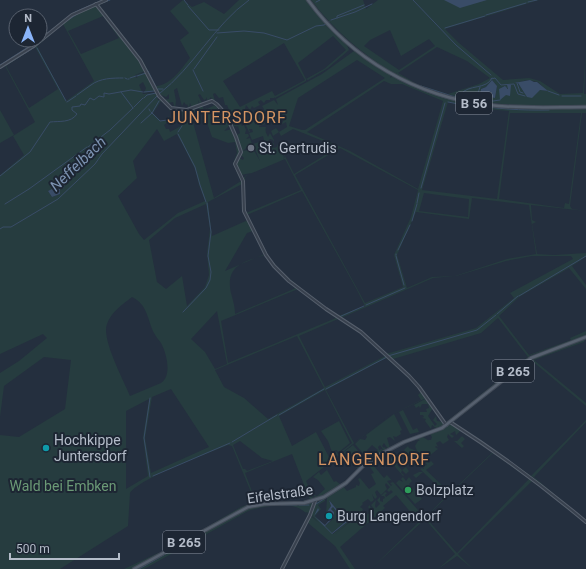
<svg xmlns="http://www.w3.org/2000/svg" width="586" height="569" viewBox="0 0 586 569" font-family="Roboto,sans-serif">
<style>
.green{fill:#263c3f;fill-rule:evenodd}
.water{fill:#394c67;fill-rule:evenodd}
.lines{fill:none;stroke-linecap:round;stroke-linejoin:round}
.stream{stroke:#394c67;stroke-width:1}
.tertiary-casing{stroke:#565f6c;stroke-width:4}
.primary-casing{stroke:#414a57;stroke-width:4.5}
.tertiary{stroke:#38414e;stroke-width:2}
.primary{stroke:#56606e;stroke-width:2.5}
.worship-dot{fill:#6b7280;stroke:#1d2633;stroke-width:1.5}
.culture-dot{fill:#0f9aa8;stroke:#1d2633;stroke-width:1.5}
.leisure-dot{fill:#2e9e5b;stroke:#1d2633;stroke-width:1.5}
.labels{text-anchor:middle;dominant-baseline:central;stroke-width:4;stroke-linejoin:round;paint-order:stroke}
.shield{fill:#1d2633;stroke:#878f9c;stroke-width:1}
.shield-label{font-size:13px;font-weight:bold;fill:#b4bcc9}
.poi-label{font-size:14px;fill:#b4bcc9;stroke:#1d2633;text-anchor:start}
.park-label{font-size:14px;fill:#6b9a76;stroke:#1d2633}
.street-label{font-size:14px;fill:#b4bcc9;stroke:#1d2633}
.water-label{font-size:15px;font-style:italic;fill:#7c92b1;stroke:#1d2633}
.quarter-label{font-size:16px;letter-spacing:1px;fill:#d59563;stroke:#1d2633}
</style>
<rect width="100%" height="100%" fill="#242f3e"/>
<!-- green -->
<g class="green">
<path d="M108,0H111L99,5L143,61L156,86C171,85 181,69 190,58L180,40L189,33L170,11L183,0L192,7L204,2L224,14L239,0H306L323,21L347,45L349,50L328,68L308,80L306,79V81L275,98L274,97V98H270V100H266L264,103L261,100L258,102L260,105L254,108L252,106L250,110L246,105L245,109L248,111L245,110L239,113V109L230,113L229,111L231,109L229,110L227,105H225L223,97L219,98L215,93L213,94L215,101L212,100L211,97L208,101L206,97V99L204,100L200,94L198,95L202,103L200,104L198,100L199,105L192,108L190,103L189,108L187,104L186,105L184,102L182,106L177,88L174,90L176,101L175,108L173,102L167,103L164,100L169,99V94L166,97L159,94L146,70L99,7L100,4ZM333,36L346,50L324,69L306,79L298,63ZM284,43L305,80L275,96L272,91L240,107L223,81Z"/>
<path d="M311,0H363L366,9L378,0H539L445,29L459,43L503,80L529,78L540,81L560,94L583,93L586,49L584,94H586V106C515,106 461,107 395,74L398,72L394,74C361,53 334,30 311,0ZM390,30L401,56L429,39L435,46L399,70L364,46L370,40ZM437,47L467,61L490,78L479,84L448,94L417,84L398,73ZM492,80L497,86L495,98L480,95L481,89L486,87ZM528,80L538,82L547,91L540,90L533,96L523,91L518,83H515Z"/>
<path d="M95,5L144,68L145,71L135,75L136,78L138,77L136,75L146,72L155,91L144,93L146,88L143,82L139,85L143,94L156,93L158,100H162L170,108L169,112V108L161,101L153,113L161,121L168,119L169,115V121L164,125L166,129H169L170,132L181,126V124H184L181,111H191L195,109L196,113V110L200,108L198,107L202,105L205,112L207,111L205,107L207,109L215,105L212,102L218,108L216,110L218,113L220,111L223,116L220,119L225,117L221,119L223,123L227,121L230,125L224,131L232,129L231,131L234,136L235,135L241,152L234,163L242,180L244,209L247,221L265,255L275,269L325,309L362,333L412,379L426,398L387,417L338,456L335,455V452L336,451L338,454L352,443L325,390L279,416L292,446L316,432L331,461L333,460L306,481L313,497L312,500L297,503L256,502L143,564L132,569H124L158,553L159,555L241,507L255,502L232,446L228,445C207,454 140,478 130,493L128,526L60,569H0V435L19,437L65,409L71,360L44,357L4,386L0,417V373L19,361L47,338L43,334L0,354V175L24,155L13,136L35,122L5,66L34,46L36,47V45C56,28 71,16 95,5ZM103,16L119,38L81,54L68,31ZM63,24L94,81L66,101L37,46ZM35,47L58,89L29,108L6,66ZM203,111L212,137L228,143L235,142L237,153L233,164L241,181L214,198L191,115ZM157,129L164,141L177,134L195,169L199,185L205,201L178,213L144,240L139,234L118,196L137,178L133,161ZM242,184L243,209L248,220L212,236L208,202ZM60,185V194L52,197L48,191ZM206,204L210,229L207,253L209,275L205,287L187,306L182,276L166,289L157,282L149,240L175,218ZM253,231L265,254L225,271L247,233ZM265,255L275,269L296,288L235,314C235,306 233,301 231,293C225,266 243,262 265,255ZM298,289L336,318L228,363L221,321ZM132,297C148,305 147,319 154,333C156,337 159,340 161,343C167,354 172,376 161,383L130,396C124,381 101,339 107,324C111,312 123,304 132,297ZM217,311L227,364L215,369L205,352L191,339ZM338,319L361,334L385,356L325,387L299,336ZM297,336L324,388L268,419L244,398L224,387L215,370ZM386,358L413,381L421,392L418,395L421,400L387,417L354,443L326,390ZM171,389L209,447L151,473L145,438L152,397ZM149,399L143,437L148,476L126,489V411ZM240,441L262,458L273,461L247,471L245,469H243L233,445ZM292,454L310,500L295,502H256L245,473Z"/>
<path d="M354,51L391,75L390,78L393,76C459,110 514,109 586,109V113H582L570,206L572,209L586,211L531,205L532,220L536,222L532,224L537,254L554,255L586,253V257L572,266L586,285V289L569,268L519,297L499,316L529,355L571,340L570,338L586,331V336L529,356V358L446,424L414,380L363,333L328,310L290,281L275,266L263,248L245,209L243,178L251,173L241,175L236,166L237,159L239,158L243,160L244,158L241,155L242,151L237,135L240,133L238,126L234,128L237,126H232L235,124H232L234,119H229L232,117L240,116L243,122L241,121L240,123L242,126L244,125L246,130L245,134H248L249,136L246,139L250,138L253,147H247L243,151L253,149L260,161L253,144L264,140L263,136L252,140L249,133L253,132L252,129H249L250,132H249L241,115L243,117L245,115L247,120L248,118L250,120L251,117L256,125V118L263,119L260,121H264L265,124L259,126V127H266C265,132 266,132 268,137L270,133L274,140L273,142V140L270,139L267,142L264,141L265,144L263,141L261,142V146L264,144L266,147L264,149L265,152H268V149L271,150L269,145L274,143L273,148L277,147V144L284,157L283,159L285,157L279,146H280L294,174L338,147L293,129L281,136L279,132L273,136L271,131L276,128L279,132L287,127L286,122L282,124L284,119L282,117L280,121L276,120L274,117L272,121L264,118H266L267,114L262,106L274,100L278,105L276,99L322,74ZM357,60L385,78L305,130H302L289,126L298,98ZM384,81L391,84H402L443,101L418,189L350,151L307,132ZM448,102L473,108L509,111L497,199L422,190ZM510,113H581L569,204L565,203L564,208L499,199ZM340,148L418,190L411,217L394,255L403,287L365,303L295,175ZM285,159L301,190L246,213L244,206L245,176ZM302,191L357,290L365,306L338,316C327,309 317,300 306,292C275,268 260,252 247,215ZM424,193L469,199L468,217L419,211ZM472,198L529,205L536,254L507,259L455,276L432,277L407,288L397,255L416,212L469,219ZM532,256H571L573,259L510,293L514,298L476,328L386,354L362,332L341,318L433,278L456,276L506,261ZM498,318L528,357L445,423L416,382L393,359L481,333Z"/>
<path d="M0,110L14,135L0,143Z"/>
<path d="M586,338L584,342L534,360L586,403V406L531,360L453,422L455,424L453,423L452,421L531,359L534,361L533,359Z"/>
<path d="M425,399L433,408L428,416L435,426L437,424L433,420L436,416L437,421L443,422L444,426L437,429L432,425L431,429L425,421L426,419L422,418L424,417L423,415H420V412H427L426,409L429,408L428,404H422L420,408L419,406L416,408L414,405Z"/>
<path d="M403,410L413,430L417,428L419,432L410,434L399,412Z"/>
<path d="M394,414L402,430L400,431L401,434L396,437L393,436L395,441L390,437L387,438L390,448L388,449L384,443L382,446L384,448L385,447L387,450L384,451L380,445L378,447L379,450L382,449L383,451L379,454L376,452L378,450L372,445L367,450L369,453L367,458L355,444L360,439L365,440L367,437L366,435Z"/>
<path d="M586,420V422L534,477L586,521L533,477L524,474L476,438L456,425L470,433L531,476Z"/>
<path d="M339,421L350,443L339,452L336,450L332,452L328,441L321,431Z"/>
<path d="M449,424L461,430L456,435L455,431L450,434L454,436L452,438L448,434L447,437L449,440L443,444L440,441L436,443L438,447L436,446L435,447L438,449L429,456L427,453L422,454V457L424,459L422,461V458L418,457L417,460L421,462L416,466L404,455H408L404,450L408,446L409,448L417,451L415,446L418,441H420L417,439L423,437L429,441L428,440H431L432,437L430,434L441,430Z"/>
<path d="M463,430L473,436L530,480L539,484L586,523L541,486L532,481L458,554L473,569L457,556L438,569L455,554L425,519L371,569L419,522L396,495L383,506L385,508L340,547L355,569H350L335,546L307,522L282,569L310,517H312L319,523L311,515L317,502L325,499V501L318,505L321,509L315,516L333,534L347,522L329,500L331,506L327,513L326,514L327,497L343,486L347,491L356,487V485L359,486L360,483L358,479L360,478L369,489L376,484L371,474L374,473L370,467L373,465L384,478L387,475L394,483L392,485L390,483L393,482L391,480L387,481L391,486L390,487L386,483L385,485L387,489L381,495L377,490L375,492L377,497L375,499L372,494L374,500L371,502L368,499L362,503L363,504L360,507L363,509L362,511L334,535H331H334L361,513L364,516L372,512L368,507L370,505L371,510L374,509L371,505L376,500L375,506L376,508L380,504L377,500L380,497V501L383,502V499L385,498L384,496H381L385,492L387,493L385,495L386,497L393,492L391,490L389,492L387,490L394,483L425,518L447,495L423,472L416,478L413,475L419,472H423L420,469L422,468L424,469L423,466L427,465L424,461L427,459L426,460L429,463L431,461L434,464L426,470L450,493L493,452L462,431L459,433L465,439L461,443L464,446L462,448L454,441H457L462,436L459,433ZM493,453L529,479L457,553L427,519V516Z"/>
<path d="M353,445L367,461L364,464L358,458L359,462L356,461L354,464L357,467L359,465L358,469L353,464L350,465L340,455Z"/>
<path d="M397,456L401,461L397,465L402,470L406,467L409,471L406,474L402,470L401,473L404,475L403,476L390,461L382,468L380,465L388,459L390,460L391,458L397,463L398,462L394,458Z"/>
<path d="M327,470L334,482L336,481L341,485L322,497L315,498L314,495L317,496L325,489L318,480L312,485L318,480L313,477L319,472L321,475Z"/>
<path d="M403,477L406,481L409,477L412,481L409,484L422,499L415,504L396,483L399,480L403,482L401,479Z"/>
<path d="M312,502L314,503L310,513L305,512L308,515V516L281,569L308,516C298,499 264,506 248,511L144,569H137L247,508L264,504Z"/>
<path d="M333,507L345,522L332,533L325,526L334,518V511L331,509Z"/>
</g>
<!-- water -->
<g class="water">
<path d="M444,0H487L460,8Z"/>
<path d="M492,80L497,86L495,98L480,95L481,89L486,87Z"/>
<path d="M530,80L534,82H537L548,91L540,90L532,98L527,97L518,83H514Z"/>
<path d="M507,85H511L510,96L506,95L500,100L499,89L505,86L508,89Z"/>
<path d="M60,185V194L52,197L48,191Z"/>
<path d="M329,500L347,522L332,534L314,516L318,508L319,510L314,516L325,525L332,517L327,512L331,506ZM333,507L345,522L332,533L325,526L334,517V512L331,509Z"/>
</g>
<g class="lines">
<!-- stream -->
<g class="stream">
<path d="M184,0L188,5"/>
<path d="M413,0L456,45L491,75"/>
<path d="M100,1L103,0"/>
<path d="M316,2L320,0"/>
<path d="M528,2L537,0"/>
<path d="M93,4L98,2"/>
<path d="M99,4L110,0"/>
<path d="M188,6L209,30H219"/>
<path d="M87,9L95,6"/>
<path d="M75,12L91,5"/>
<path d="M486,15L526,3"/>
<path d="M337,18V16L364,5"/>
<path d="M68,20L79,13"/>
<path d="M331,20L355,12L372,4"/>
<path d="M445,28L485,16"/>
<path d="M217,33L244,31L264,33L287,40L316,26L324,25L329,22"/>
<path d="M40,39L73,13"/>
<path d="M36,46L45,38"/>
<path d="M37,48L66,101"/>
<path d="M137,54L147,70"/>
<path d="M0,65L39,40"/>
<path d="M6,65L35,47"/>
<path d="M0,68L4,66"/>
<path d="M194,69L217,37"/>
<path d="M193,70L203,91"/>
<path d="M148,71L156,87"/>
<path d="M137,76L146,73"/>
<path d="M125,78L127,79"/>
<path d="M130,78L136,76"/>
<path d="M128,79H129"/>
<path d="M398,79C448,104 493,111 549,110"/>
<path d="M491,79L495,78L501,85L514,84L518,94L525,96"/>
<path d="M517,83L520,92L523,93"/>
<path d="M91,85C100,78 113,78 123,78"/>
<path d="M421,86L452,96L476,101L479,98L493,101L500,100"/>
<path d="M158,89H163"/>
<path d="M548,91L559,95"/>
<path d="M121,92L133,108"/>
<path d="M144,92L154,91"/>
<path d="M159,94C194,67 214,25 249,0"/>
<path d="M461,94C468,84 487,90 492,78"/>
<path d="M77,95L91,85"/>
<path d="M477,96L480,87"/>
<path d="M562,96H581"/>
<path d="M144,98L147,95L156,93"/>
<path d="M67,102L76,96"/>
<path d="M448,102L474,107"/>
<path d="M134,107L143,98"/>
<path d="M149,109L150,111"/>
<path d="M151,112L160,121L167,120"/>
<path d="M141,123L152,113L159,101"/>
<path d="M178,132L182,126"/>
<path d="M178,134L195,167L200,185L206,202"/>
<path d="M88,147L110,130L133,108"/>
<path d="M0,176L30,152L50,122C59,121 71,123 77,114L72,110V107L80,106L81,104L85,105L90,98L94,100L99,96L104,97V93L109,94L131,90L143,92"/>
<path d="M63,188L66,180L63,173L65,171L69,175L73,173"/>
<path d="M421,188L445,103"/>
<path d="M417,203L419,193"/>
<path d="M5,204L29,189L87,147"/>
<path d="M412,221L417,204"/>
<path d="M0,229L3,227H11L58,199L95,164L102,154L157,96"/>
<path d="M398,250L410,225"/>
<path d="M396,255V254"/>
<path d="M396,256L404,285"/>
<path d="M519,296L586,256"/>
<path d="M366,305L405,288"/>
<path d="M183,312L206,288L210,280L211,272L208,256L211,232L207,203"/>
<path d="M497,314L518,296"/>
<path d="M339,317L364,306"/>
<path d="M388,356L477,330L496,315"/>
<path d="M326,389L387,357"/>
<path d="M150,398L144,438L150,477"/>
<path d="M279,415L324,389"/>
<path d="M232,442L277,415"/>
<path d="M153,476L230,443"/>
<path d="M326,497L338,490"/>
<path d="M316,504L324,499"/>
<path d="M281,505H297"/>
<path d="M299,505H309"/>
<path d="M139,569L192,539"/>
</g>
<!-- tertiary casing -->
<g class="tertiary-casing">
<g id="tertiary">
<path d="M96,4L140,60L159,96L171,108L187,110L212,101C226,108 237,138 241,152L235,164L243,181L244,211L266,255L274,266L289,281L326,309L361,332L409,376L419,387L446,425"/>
<path d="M0,67L35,45L72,15L106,0"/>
<path d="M450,422C497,452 543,486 586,522"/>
<path d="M282,569L310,515L315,501"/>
</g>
</g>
<!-- primary casing -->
<g class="primary-casing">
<g id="primary">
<path d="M308,0C351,59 417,97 489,105C521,109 554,107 586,107"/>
<path d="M134,569L248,507L264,504L304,503L324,497L346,483L365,464L381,454L404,442L442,428L531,358L586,337"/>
</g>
</g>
<!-- tertiary -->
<use href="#tertiary" class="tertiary"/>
<!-- primary -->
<use href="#primary" class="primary"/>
</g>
<!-- markers -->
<circle class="worship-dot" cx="251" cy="148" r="4"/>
<g class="culture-dot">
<circle cx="46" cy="448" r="4"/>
<circle cx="329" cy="516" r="4"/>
</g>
<circle class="leisure-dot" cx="408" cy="490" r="4"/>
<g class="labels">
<!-- shield labels -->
<g class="shield">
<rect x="456" y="92" width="36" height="22" rx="3"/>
<rect x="492" y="360" width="42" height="22" rx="3"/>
<rect x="163" y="531" width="42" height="22" rx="3"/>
</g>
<g class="shield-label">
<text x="474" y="103">B 56</text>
<text x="513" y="371">B 265</text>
<text x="184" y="542">B 265</text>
</g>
<!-- poi labels -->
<g class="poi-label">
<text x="259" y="148">St. Gertrudis</text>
<text x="54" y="440">Hochkippe<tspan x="54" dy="16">Juntersdorf</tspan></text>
<text x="416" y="490">Bolzplatz</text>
<text x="337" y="516">Burg Langendorf</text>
</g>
<!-- park labels -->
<g class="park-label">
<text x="63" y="486">Wald bei Embken</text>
</g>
<!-- street labels -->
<g class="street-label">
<text transform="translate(280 494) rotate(-8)">Eifelstraße</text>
</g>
<!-- water labels -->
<g class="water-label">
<text transform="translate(78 164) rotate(-44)">Neffelbach</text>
</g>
<!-- quarter labels -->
<g class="quarter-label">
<text x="227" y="117">JUNTERSDORF</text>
<text x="374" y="459">LANGENDORF</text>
</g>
</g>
<!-- north arrow -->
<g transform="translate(28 28)"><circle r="19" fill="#1d2633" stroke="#59626f"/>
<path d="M0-3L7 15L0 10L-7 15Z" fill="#8ab4f8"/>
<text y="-6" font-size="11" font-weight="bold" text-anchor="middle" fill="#b4bcc9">N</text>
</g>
<!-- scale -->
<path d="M10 553v6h109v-6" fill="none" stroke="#b4bcc9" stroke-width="2"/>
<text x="16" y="553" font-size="12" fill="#b4bcc9" stroke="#1d2633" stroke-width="3" paint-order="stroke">500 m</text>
</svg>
